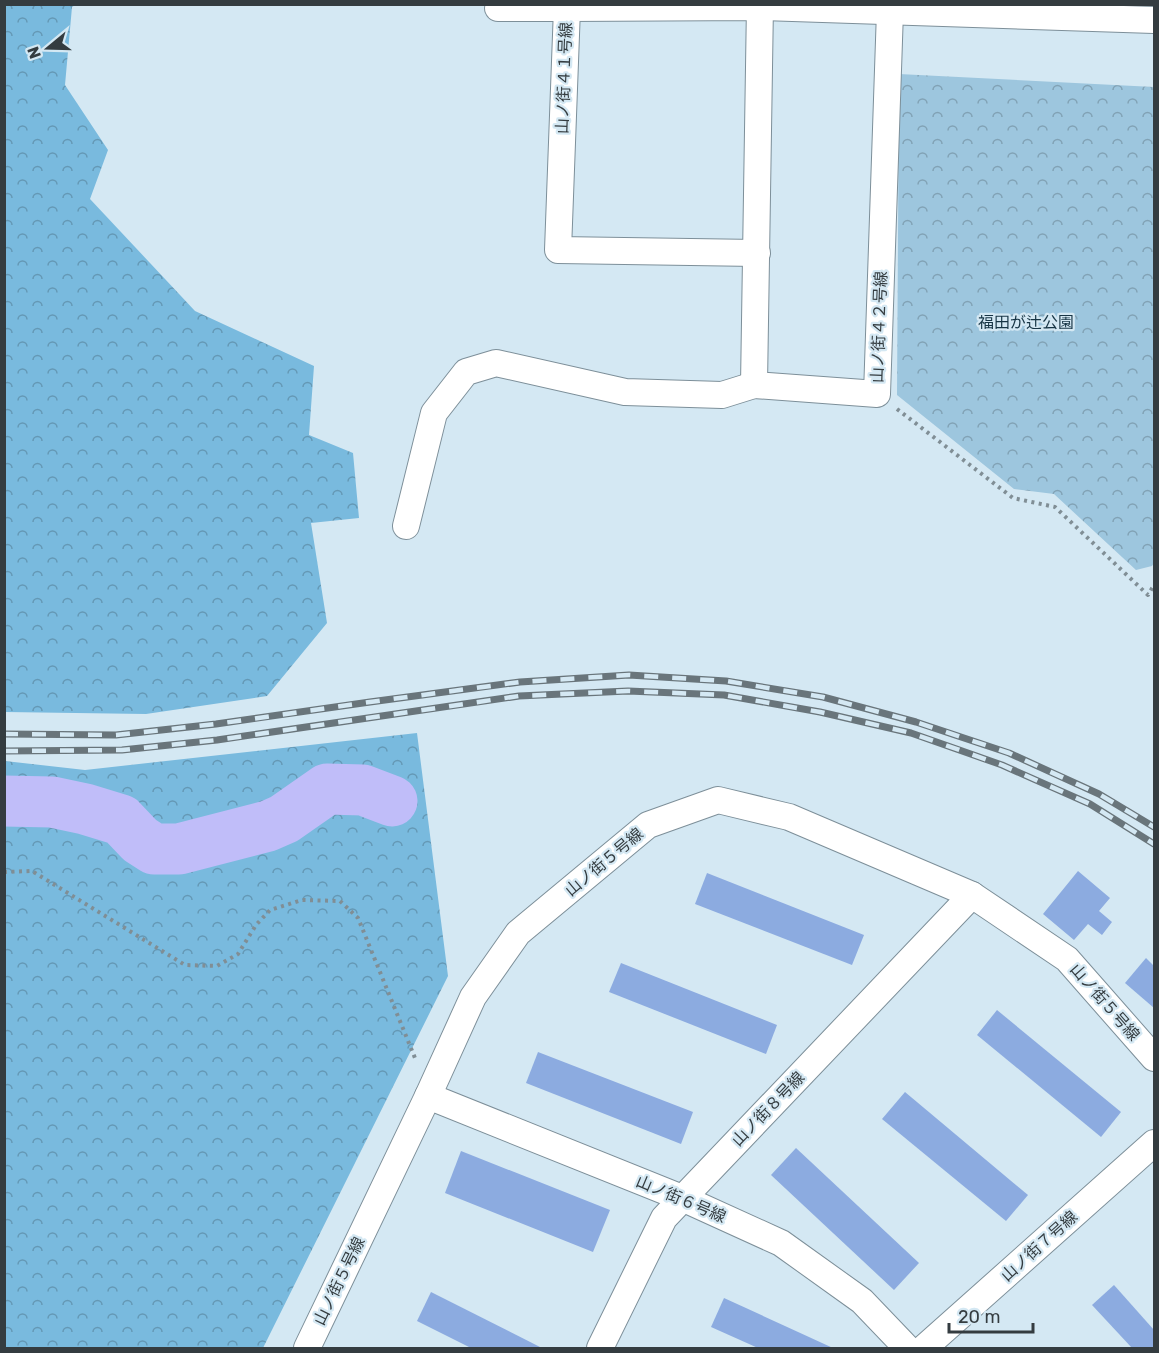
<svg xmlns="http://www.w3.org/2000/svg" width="1159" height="1353" viewBox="0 0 1159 1353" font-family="Rubik,'Noto Sans JP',sans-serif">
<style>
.forest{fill:url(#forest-crowns)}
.park{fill:url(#park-crowns)}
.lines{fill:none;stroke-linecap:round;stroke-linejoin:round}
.river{stroke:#c0bdf9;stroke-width:51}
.building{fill:#8cabe0}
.minor-casing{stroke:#7d8f99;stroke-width:28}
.path{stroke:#808e95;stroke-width:4;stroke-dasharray:3 4.5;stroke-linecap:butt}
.minor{stroke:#fff;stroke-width:26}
.rail-casing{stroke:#69757b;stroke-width:7}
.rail{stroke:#d4e8f3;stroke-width:4.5;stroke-dasharray:14;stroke-linecap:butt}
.labels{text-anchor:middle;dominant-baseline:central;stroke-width:4.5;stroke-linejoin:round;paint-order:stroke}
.street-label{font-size:16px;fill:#343c40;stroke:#d4e8f3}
.park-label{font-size:16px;fill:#173545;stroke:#d4e8f3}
</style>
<defs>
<pattern id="forest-crowns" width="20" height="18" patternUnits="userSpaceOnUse" patternTransform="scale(1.5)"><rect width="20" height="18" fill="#79bade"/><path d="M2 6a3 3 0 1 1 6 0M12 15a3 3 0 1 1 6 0" fill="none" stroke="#6498b5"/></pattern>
<pattern id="park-crowns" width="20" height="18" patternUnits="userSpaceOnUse" patternTransform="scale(1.5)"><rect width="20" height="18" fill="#9dc6de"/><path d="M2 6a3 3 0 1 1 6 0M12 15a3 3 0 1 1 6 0" fill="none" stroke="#81a2b5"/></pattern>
</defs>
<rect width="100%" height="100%" fill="#d4e8f3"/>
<!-- forest -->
<g class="forest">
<path d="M5,4L75,5L72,7L65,85L108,150L90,199L195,311L314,366L309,435L353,453L359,518L311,523L327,623L267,696L146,714L5,712Z"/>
<path d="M417,733L448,976L263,1348H5V761L85,770Z"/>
</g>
<!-- park -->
<path class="park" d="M899,74L1154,87V563L1152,566L1136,570L1054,494L1014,489L897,395Z"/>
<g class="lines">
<!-- river -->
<path class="river" d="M4,801L52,802L85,809L121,820L140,840L154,849H179L268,826L284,819L327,789L363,790L392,801"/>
</g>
<!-- building -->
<g class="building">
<path d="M1078,871L1110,898L1099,911L1112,922L1102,935L1088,924L1074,940L1043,914Z"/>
<path d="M707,873L864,935L852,965L695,904Z"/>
<path d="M1146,958L1154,966V1008L1125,983Z"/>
<path d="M621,963L777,1025L766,1054L609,992Z"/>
<path d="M997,1010L1121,1112L1101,1137L977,1035Z"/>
<path d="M538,1052L693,1112L681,1144L526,1083Z"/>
<path d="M905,1092L1028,1195L1006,1221L882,1119Z"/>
<path d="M796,1148L919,1263L894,1290L771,1175Z"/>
<path d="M461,1151L610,1210L593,1252L445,1193Z"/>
<path d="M1114,1285L1154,1330V1348H1132L1092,1305Z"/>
<path d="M431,1292L542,1348H471L417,1321Z"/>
<path d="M724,1298L833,1348H758L711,1327Z"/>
</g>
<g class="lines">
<!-- minor casing -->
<g class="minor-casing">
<g id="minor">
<path d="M760,4L754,385L877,394L890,11"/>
<path d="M498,8H567"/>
<path d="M757,253L558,250L567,8L760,7L1154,20"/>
<path d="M406,526L434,413L466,372L496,363L625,392L722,395L754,385"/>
<path d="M428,1096L682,1198L781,1243L862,1301L907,1348"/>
<path d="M307,1348L428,1096L473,997L518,933L648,825L718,800L789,817L972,895L1067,959L1154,1058"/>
<path d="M600,1348L664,1218L972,895"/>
<path d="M924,1348L1154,1143"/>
</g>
</g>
<!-- path -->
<g class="path">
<path d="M897,409L1013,498L1055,507L1148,595L1154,585"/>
<path d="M4,872L32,871L185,965L217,966L238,954L256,925L270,910L302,900L340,901L358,918L415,1058"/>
</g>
<!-- minor -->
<use href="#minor" class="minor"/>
<!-- rail casing -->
<g class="rail-casing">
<g id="rail">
<path d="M4,734L116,735L216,724L370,702L520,682L629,675L726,681L823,697L916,722L1009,753L1099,794L1154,827"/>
<path d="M4,751L122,750L217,740L519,696L628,691L724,695L820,712L911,733L1002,765L1090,804L1154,844"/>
</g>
</g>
<!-- rail -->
<use href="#rail" class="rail"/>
</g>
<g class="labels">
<!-- street labels -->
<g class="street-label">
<text transform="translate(564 78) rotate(-88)">山ノ街４１号線</text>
<text transform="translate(879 327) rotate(-88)">山ノ街４２号線</text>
<text transform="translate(604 862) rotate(-40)">山ノ街５号線</text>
<text transform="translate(1105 1002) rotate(49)">山ノ街５号線</text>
<text transform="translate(768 1109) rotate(-46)">山ノ街８号線</text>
<text transform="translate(681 1199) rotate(23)">山ノ街６号線</text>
<text transform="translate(1039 1246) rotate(-42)">山ノ街７号線</text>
<text transform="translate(339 1281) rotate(-64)">山ノ街５号線</text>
</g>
<!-- park labels -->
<g class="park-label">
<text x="1026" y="322">福田が辻公園</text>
</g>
</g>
<!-- border -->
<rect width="1159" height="1353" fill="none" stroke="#343c40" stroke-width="12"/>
<!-- north arrow -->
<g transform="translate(48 48) rotate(251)" stroke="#d4e8f3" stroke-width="4.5" paint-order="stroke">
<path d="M0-4.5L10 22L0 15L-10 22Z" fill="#343c40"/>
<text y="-9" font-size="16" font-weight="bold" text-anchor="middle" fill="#343c40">N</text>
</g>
<!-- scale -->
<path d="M949 1323v9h84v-9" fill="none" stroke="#343c40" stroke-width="3"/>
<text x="958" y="1323" font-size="18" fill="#343c40" stroke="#d4e8f3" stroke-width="4.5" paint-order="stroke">20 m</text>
</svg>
